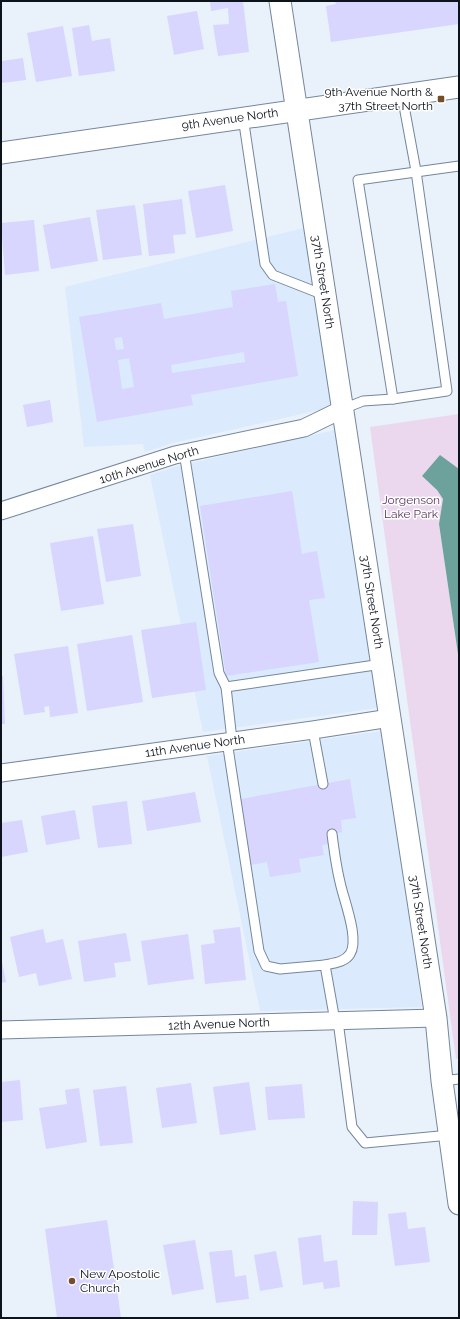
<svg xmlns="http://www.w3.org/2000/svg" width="460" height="1319" viewBox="0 0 460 1319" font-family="Raleway,sans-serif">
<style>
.built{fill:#dbeafc}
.green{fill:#ebd8ee}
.water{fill:#6da29c}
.building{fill:#d8d5ff;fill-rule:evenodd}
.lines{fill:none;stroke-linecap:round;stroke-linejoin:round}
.service-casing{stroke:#75869c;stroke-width:11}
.minor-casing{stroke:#75869c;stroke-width:19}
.tertiary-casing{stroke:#75869c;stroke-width:23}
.service{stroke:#fff;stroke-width:9}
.minor{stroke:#fff;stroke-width:17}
.tertiary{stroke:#fff;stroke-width:21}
.poi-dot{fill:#734e29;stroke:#fff;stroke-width:1.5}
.labels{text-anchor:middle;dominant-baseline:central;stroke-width:3;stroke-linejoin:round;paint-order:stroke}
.poi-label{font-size:12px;fill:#0d131b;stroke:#fff;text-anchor:end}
.street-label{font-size:12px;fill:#0d131b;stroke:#fff}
.park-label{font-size:12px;fill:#5c3561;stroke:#fff}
</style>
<rect width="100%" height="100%" fill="#e9f1fb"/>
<!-- built -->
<g class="built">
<path d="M304,228L332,407L173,443L145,452L143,444L84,447L65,287Z"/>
<path d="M335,430L378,708L203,732L150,475L178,466Z"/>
<path d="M382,731L422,1007L260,1011L207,756Z"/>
</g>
<!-- green -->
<path class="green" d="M459,414V469L422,476L437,490L443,499L439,525L459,661V1058L456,1059L370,427Z"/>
<!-- water -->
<path class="water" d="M440,455L459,469V661L439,524L443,499L437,490L422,476Z"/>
<!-- building -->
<g class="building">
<path d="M210,1H243L249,52L218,56L213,25L229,24L228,8L211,11Z"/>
<path d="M335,1H459V24L331,42L326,6L336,4Z"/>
<path d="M197,11L204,49L174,55L167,16Z"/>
<path d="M89,25L92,41L110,38L115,71L79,76L72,28Z"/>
<path d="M63,26L72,76L36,82L27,33Z"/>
<path d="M1,57L2,61L23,58L26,80L1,83Z"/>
<path d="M225,185L233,231L196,238L188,191Z"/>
<path d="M182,199L186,234L173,235L175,253L149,256L143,204Z"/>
<path d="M135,205L142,255L103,260L96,210Z"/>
<path d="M90,217L98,261L51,269L43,225Z"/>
<path d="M34,220L39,271L5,275L1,223Z"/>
<path d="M275,284L278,302L286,301L298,376L191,395L193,405L97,422L79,317L161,303L164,319L233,307L231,291ZM122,337L124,349L116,350L114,338ZM244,352L245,362L172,373L171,365ZM129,358L134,387L122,389L118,360Z"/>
<path d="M50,400L53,422L27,427L23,405Z"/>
<path d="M292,491L302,554L317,551L325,598L309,600L319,662L226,676L200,506Z"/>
<path d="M133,524L141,576L106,582L97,529Z"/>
<path d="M93,536L104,604L61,611L50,543Z"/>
<path d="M196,622L206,690L152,698L141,630Z"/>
<path d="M132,635L143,702L87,711L77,644Z"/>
<path d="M68,646L78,713L50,717L49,706L44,707L45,712L24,715L14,654Z"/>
<path d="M1,676H3L5,724H1Z"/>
<path d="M350,779L356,818L341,820L342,832L331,834L333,843L322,845L324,855L299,859L301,872L270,877L267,862L251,865L241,799Z"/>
<path d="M195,792L201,822L147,831L142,801Z"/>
<path d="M127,801L132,844L98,848L92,806Z"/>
<path d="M75,810L80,839L46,845L41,816Z"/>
<path d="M22,820L28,852L1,857V823Z"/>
<path d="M240,927L246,980L205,984L201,945L215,943L213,930Z"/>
<path d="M43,929L46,943L63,939L72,979L39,986L36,973L19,977L10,937Z"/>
<path d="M126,933L131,961L114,963L116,977L84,982L78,941Z"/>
<path d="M188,934L194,979L148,985L141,941Z"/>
<path d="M1,957L6,982L1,983Z"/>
<path d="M20,1080L23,1120L1,1122V1082Z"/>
<path d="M249,1082L256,1130L220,1135L213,1087Z"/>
<path d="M191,1083L197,1123L162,1128L156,1088Z"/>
<path d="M302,1084L305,1118L268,1120L265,1087Z"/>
<path d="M126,1086L133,1143L100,1146L93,1090Z"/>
<path d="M79,1088L87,1142L46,1149L39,1108L67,1104L65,1090Z"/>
<path d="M353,1201L378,1202L377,1235H352Z"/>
<path d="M406,1212L408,1229L425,1227L430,1262L395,1266L388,1214Z"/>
<path d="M107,1220L121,1318H57L45,1229Z"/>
<path d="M321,1235L324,1262L337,1260L340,1287L324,1289L323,1282L303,1285L298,1238Z"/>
<path d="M195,1240L204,1289L172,1295L163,1245Z"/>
<path d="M232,1250L235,1277L246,1275L249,1299L216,1303L209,1252Z"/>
<path d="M276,1251L283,1287L260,1291L254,1255Z"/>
</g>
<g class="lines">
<!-- service casing -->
<g class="service-casing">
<g id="service">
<path d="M243,117L265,264L273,275L324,295"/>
<path d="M393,399L358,180L459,166"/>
<path d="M343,409L363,401L393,399L447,391L416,171L402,95"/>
<path d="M184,452L219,673L226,687"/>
<path d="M313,730L323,784"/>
<path d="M232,740L226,687L382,664"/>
<path d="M227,741L259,951L266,966L280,969L325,965L335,1021"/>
<path d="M325,965C334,963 345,962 350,954C360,939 343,898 340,882C336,866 334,850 332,834"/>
<path d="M338,1021L352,1127L365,1143L450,1135"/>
<path d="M442,1081L459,1079"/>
</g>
</g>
<!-- minor casing -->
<g class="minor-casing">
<g id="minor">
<path d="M1,511L175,455L304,428L343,409"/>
<path d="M1,773L313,730L390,718"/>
<path d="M1,1030L436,1018"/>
</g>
</g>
<!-- tertiary casing -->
<g class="tertiary-casing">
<g id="tertiary">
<path d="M280,1L436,1018L442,1081L459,1204"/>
<path d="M1,153L459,87"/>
</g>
</g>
<!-- service -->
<use href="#service" class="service"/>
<!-- minor -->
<use href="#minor" class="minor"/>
<!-- tertiary -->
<use href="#tertiary" class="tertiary"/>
</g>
<!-- markers -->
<g class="poi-dot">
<rect x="437" y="95" width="8" height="8" rx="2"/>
<circle cx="72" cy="1281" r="4"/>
</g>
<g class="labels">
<!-- poi labels -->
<g class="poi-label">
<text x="433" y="92">9th Avenue North &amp;<tspan x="433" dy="14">37th Street North</tspan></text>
<text x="80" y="1274" text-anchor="start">New Apostolic<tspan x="80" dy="14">Church</tspan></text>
</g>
<!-- street labels -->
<g class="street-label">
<text transform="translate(230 119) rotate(-8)">9th Avenue North</text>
<text transform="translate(323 282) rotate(81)">37th Street North</text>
<text transform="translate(149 465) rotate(-17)">10th Avenue North</text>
<text transform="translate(372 602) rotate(81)">37th Street North</text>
<text transform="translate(195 746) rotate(-8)">11th Avenue North</text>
<text transform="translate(421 922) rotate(81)">37th Street North</text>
<text transform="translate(219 1024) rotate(-2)">12th Avenue North</text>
</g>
<!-- park labels -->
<g class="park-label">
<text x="411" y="500">Jorgenson<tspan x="411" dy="14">Lake Park</tspan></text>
</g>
</g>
<!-- border -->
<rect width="460" height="1319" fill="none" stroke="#0d131b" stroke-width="4"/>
</svg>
